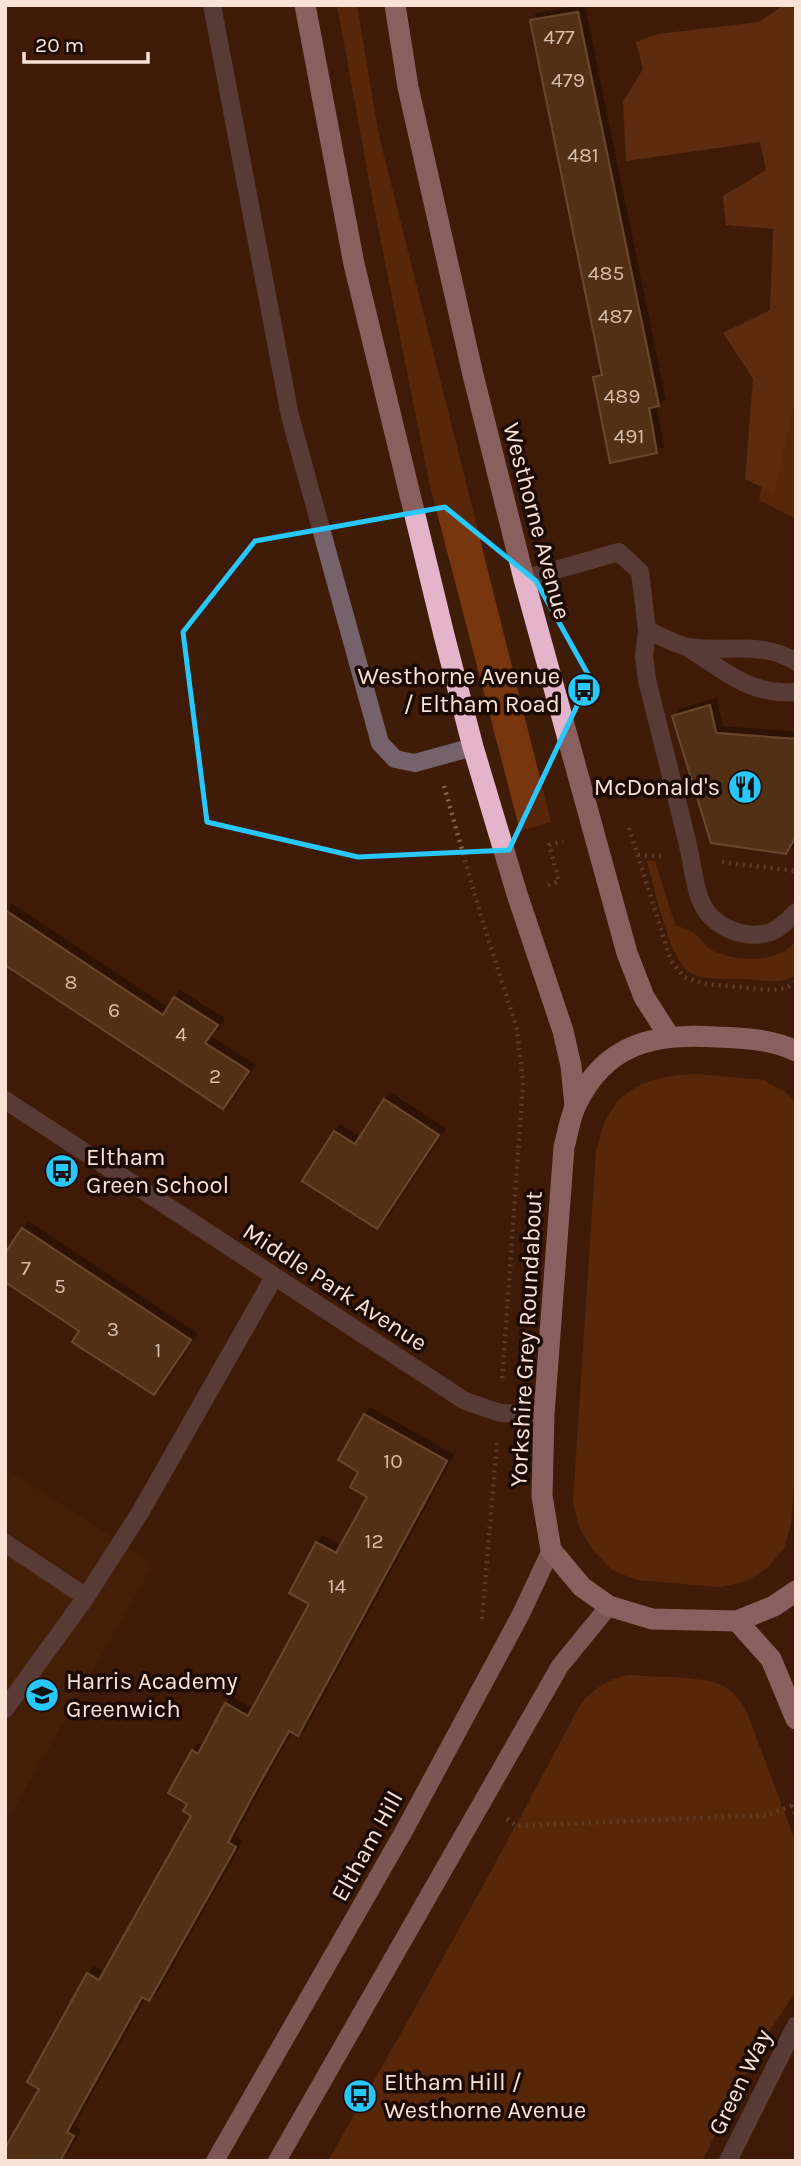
<svg xmlns="http://www.w3.org/2000/svg" width="801" height="2166" viewBox="0 0 801 2166" font-family="Karla,sans-serif">
<style>
.built{fill:#4d230a}
.green{fill:#77360e}
.forest{fill:#7e3f1b}
.building{fill:#684825;stroke:#9d7c5a;stroke-width:2;filter:url(#shadow)}
.lines{fill:none;stroke-linecap:round;stroke-linejoin:round}
.path{stroke:#836352;stroke-width:4.5;stroke-dasharray:2 5;stroke-linecap:butt}
.minor{stroke:#75626b;stroke-width:18}
.major{stroke:#c49db0;stroke-width:18}
.highway{stroke:#e4b4cb;stroke-width:21}
.marked{fill:none;stroke:#28c8ff;stroke-width:5;stroke-linejoin:round}
.labels{text-anchor:middle;dominant-baseline:central;stroke-width:7;stroke-linejoin:round;paint-order:stroke}
.number-label{font-size:21px;fill:#d6bcaa}
.street-label{font-size:24px;fill:#fae2d6;stroke:#1b0b04}
.poi-label{font-size:24px;fill:#fae2d6;stroke:#1b0b04;text-anchor:start}
</style>
<defs>
<filter id="shadow"><feDropShadow dx="6" dy="-6" stdDeviation="0" flood-color="#0009"/></filter>
</defs>
<rect width="100%" height="100%" fill="#3f1c08"/>
<!-- built -->
<path class="built" d="M5,1468L153,1564L5,1825Z"/>
<!-- green -->
<g class="green">
<path d="M337,5H357L379,136L551,822L520,831L430,486L373,202Z"/>
<path d="M796,374V519L759,500L785,375Z"/>
<path d="M647,861H655L675,925C681,928 690,930 695,934C702,940 705,948 715,952C739,962 779,963 796,941V975C781,985 760,980 743,979C727,978 704,981 689,972C669,959 654,885 647,861Z"/>
<path d="M697,1074L764,1080L785,1092L796,1103V1455L791,1524L784,1548L768,1567L747,1581L720,1587L637,1580L612,1570L594,1551L579,1527L573,1502L596,1152C599,1142 601,1130 606,1120C623,1083 660,1075 697,1074Z"/>
<path d="M629,1675C651,1677 706,1676 723,1686C734,1692 740,1700 746,1710L796,1843V1991L760,2046L702,2161H328C415,2010 499,1859 580,1705C595,1687 607,1680 629,1675Z"/>
</g>
<!-- forest -->
<path class="forest" d="M783,5H790L796,11V397L774,493L745,479L753,379L723,333L770,310L773,229L726,225L723,196L766,170L760,142L626,161L623,102L643,69L636,42L658,34L759,22Z"/>
<!-- building -->
<g class="building">
<path d="M578,12L659,406L649,408L657,453L610,463L593,377L602,375L530,20Z"/>
<path d="M710,705L716,733L796,739V836L786,854L711,843L672,716Z"/>
<path d="M5,910L163,1015L174,997L218,1025L205,1043L249,1071L223,1109L5,965Z"/>
<path d="M384,1099L439,1135L377,1229L302,1181L334,1131L355,1144Z"/>
<path d="M22,1228L191,1340L154,1395L72,1342L79,1331L5,1282V1253Z"/>
<path d="M364,1414L447,1461L298,1736L289,1731L258,1786L228,1842L236,1847L149,2001L142,1997L67,2132L74,2136L60,2161H5V2148L39,2089L27,2082L87,1973L99,1980L191,1816L183,1811L187,1804L168,1793L192,1750L198,1754L225,1703L248,1716L309,1604L289,1593L316,1542L336,1553L367,1497L350,1487L358,1472L338,1460Z"/>
</g>
<g class="lines">
<!-- path -->
<g class="path">
<path d="M444,786L478,906L517,1029L523,1083L502,1381"/>
<path d="M629,828L671,961L684,977L705,984L772,990L786,988L796,982"/>
<path d="M638,855L661,856"/>
<path d="M722,862L796,871"/>
<path d="M548,885L559,881L549,845L563,841"/>
<path d="M482,1619L497,1443"/>
<path d="M792,1805L796,1815"/>
<path d="M507,1819L517,1826L768,1815L796,1804"/>
</g>
<!-- minor -->
<g class="minor">
<path d="M212,5L290,416L380,743L395,759L415,763L473,747"/>
<path d="M524,579L619,552L640,572L647,630L644,656L647,680C660,733 674,787 687,841C692,860 693,881 700,899C710,926 743,941 771,932C781,928 788,920 796,912"/>
<path d="M647,630C660,636 674,644 688,647C724,653 763,640 796,662"/>
<path d="M691,650C728,672 748,695 796,692"/>
<path d="M5,1100L465,1401L500,1413L544,1414"/>
<path d="M5,1543L86,1597"/>
<path d="M5,1709L86,1597L141,1511L274,1277"/>
<path d="M728,2161L796,2025"/>
</g>
<!-- major -->
<g class="major">
<path d="M215,2161L404,1831L521,1614L551,1550"/>
<path d="M277,2161L560,1666L609,1606"/>
</g>
<!-- highway -->
<g class="highway">
<path d="M305,5L354,264L444,635L473,747L517,894L563,1031L571,1066L575,1106"/>
<path d="M395,5L408,87L473,375L524,579L627,953L644,997L669,1036"/>
<path d="M796,1051C771,1039 743,1038 716,1037C655,1033 605,1043 576,1105C570,1117 568,1133 564,1147L544,1414L542,1496L551,1550L582,1587L609,1606L652,1619L737,1621L774,1606L796,1591"/>
<path d="M737,1621L771,1659L796,1719"/>
</g>
</g>
<!-- marked area -->
<path d="M0 0H801V2166H0ZM445,507L536,581L590,678L509,850L358,857L207,822L183,632L255,541Z" fill="#3f1c08" fill-opacity=".55" fill-rule="evenodd"/>
<path class="marked" d="M445,507L536,581L590,678L509,850L358,857L207,822L183,632L255,541Z"/>
<!-- icons -->
<defs>
<g id="bus-disc" transform="scale(1.75)"><circle r="9.5" fill="#28c8ff" stroke="#1b0b04"/><path d="M-5-6H5V4H4V6H2V4H-2V6H-4V4H-5ZM-3.5-4V0h7V-4ZM-3.5 1.2v1.5H-2V1.2ZM2 1.2v1.5H3.5V1.2Z" fill="#111"/></g>
<g id="restaurant-disc" transform="scale(1.75)"><circle r="9.5" fill="#28c8ff" stroke="#1b0b04"/><path d="M-5-6h1v4h1v-4h1v4h1v-4h1v5L-1.5 .5V6h-2V.5L-5-1ZM5-6V6H3V1.5H1.5Q1.5-4 5-6Z" fill="#111"/></g>
<g id="school-disc" transform="scale(1.75)"><circle r="9.5" fill="#28c8ff" stroke="#1b0b04"/><path d="M0-5L7-2L0 1L-7-2ZM-4 1L0 2.5L4 1V4Q0 6-4 4Z" fill="#111"/></g>
</defs>
<g fill-rule="evenodd">
<use href="#bus-disc" x="584" y="690"/>
<use href="#restaurant-disc" x="745" y="787"/>
<use href="#bus-disc" x="62" y="1171"/>
<use href="#school-disc" x="42" y="1695"/>
<use href="#bus-disc" x="360" y="2096"/>
</g>
<g class="labels">
<!-- number labels -->
<g class="number-label">
<text x="559" y="37">477</text>
<text x="568" y="80">479</text>
<text x="583" y="155">481</text>
<text x="606" y="273">485</text>
<text x="615" y="316">487</text>
<text x="622" y="396">489</text>
<text x="629" y="436">491</text>
<text x="71" y="982">8</text>
<text x="114" y="1010">6</text>
<text x="181" y="1034">4</text>
<text x="215" y="1076">2</text>
<text x="26" y="1268">7</text>
<text x="60" y="1286">5</text>
<text x="113" y="1329">3</text>
<text x="158" y="1350">1</text>
<text x="393" y="1461">10</text>
<text x="374" y="1541">12</text>
<text x="337" y="1586">14</text>
</g>
<!-- street labels -->
<g class="street-label">
<text transform="translate(537 521) rotate(75)">Westhorne Avenue</text>
<text transform="translate(335 1287) rotate(33)">Middle Park Avenue</text>
<text transform="translate(526 1339) rotate(-87)">Yorkshire Grey Roundabout</text>
<text transform="translate(367 1846) rotate(-61)">Eltham Hill</text>
<text transform="translate(740 2082) rotate(-64)">Green Way</text>
</g>
<!-- poi labels -->
<g class="poi-label">
<text x="560" y="676" text-anchor="end">Westhorne Avenue<tspan x="560" dy="28">/ Eltham Road</tspan></text>
<text x="720" y="787" text-anchor="end">McDonald's</text>
<text x="86" y="1157">Eltham<tspan x="86" dy="28">Green School</tspan></text>
<text x="66" y="1681">Harris Academy<tspan x="66" dy="28">Greenwich</tspan></text>
<text x="384" y="2082">Eltham Hill /<tspan x="384" dy="28">Westhorne Avenue</tspan></text>
</g>
</g>
<!-- border -->
<rect width="801" height="2166" fill="none" stroke="#fae2d6" stroke-width="14"/>
<!-- scale -->
<path d="M24 52v10h124v-10" fill="none" stroke="#fae2d6" stroke-width="3.5"/>
<text x="35" y="52" font-size="21" fill="#fae2d6" stroke="#1b0b04" stroke-width="5" paint-order="stroke">20 m</text>
</svg>
